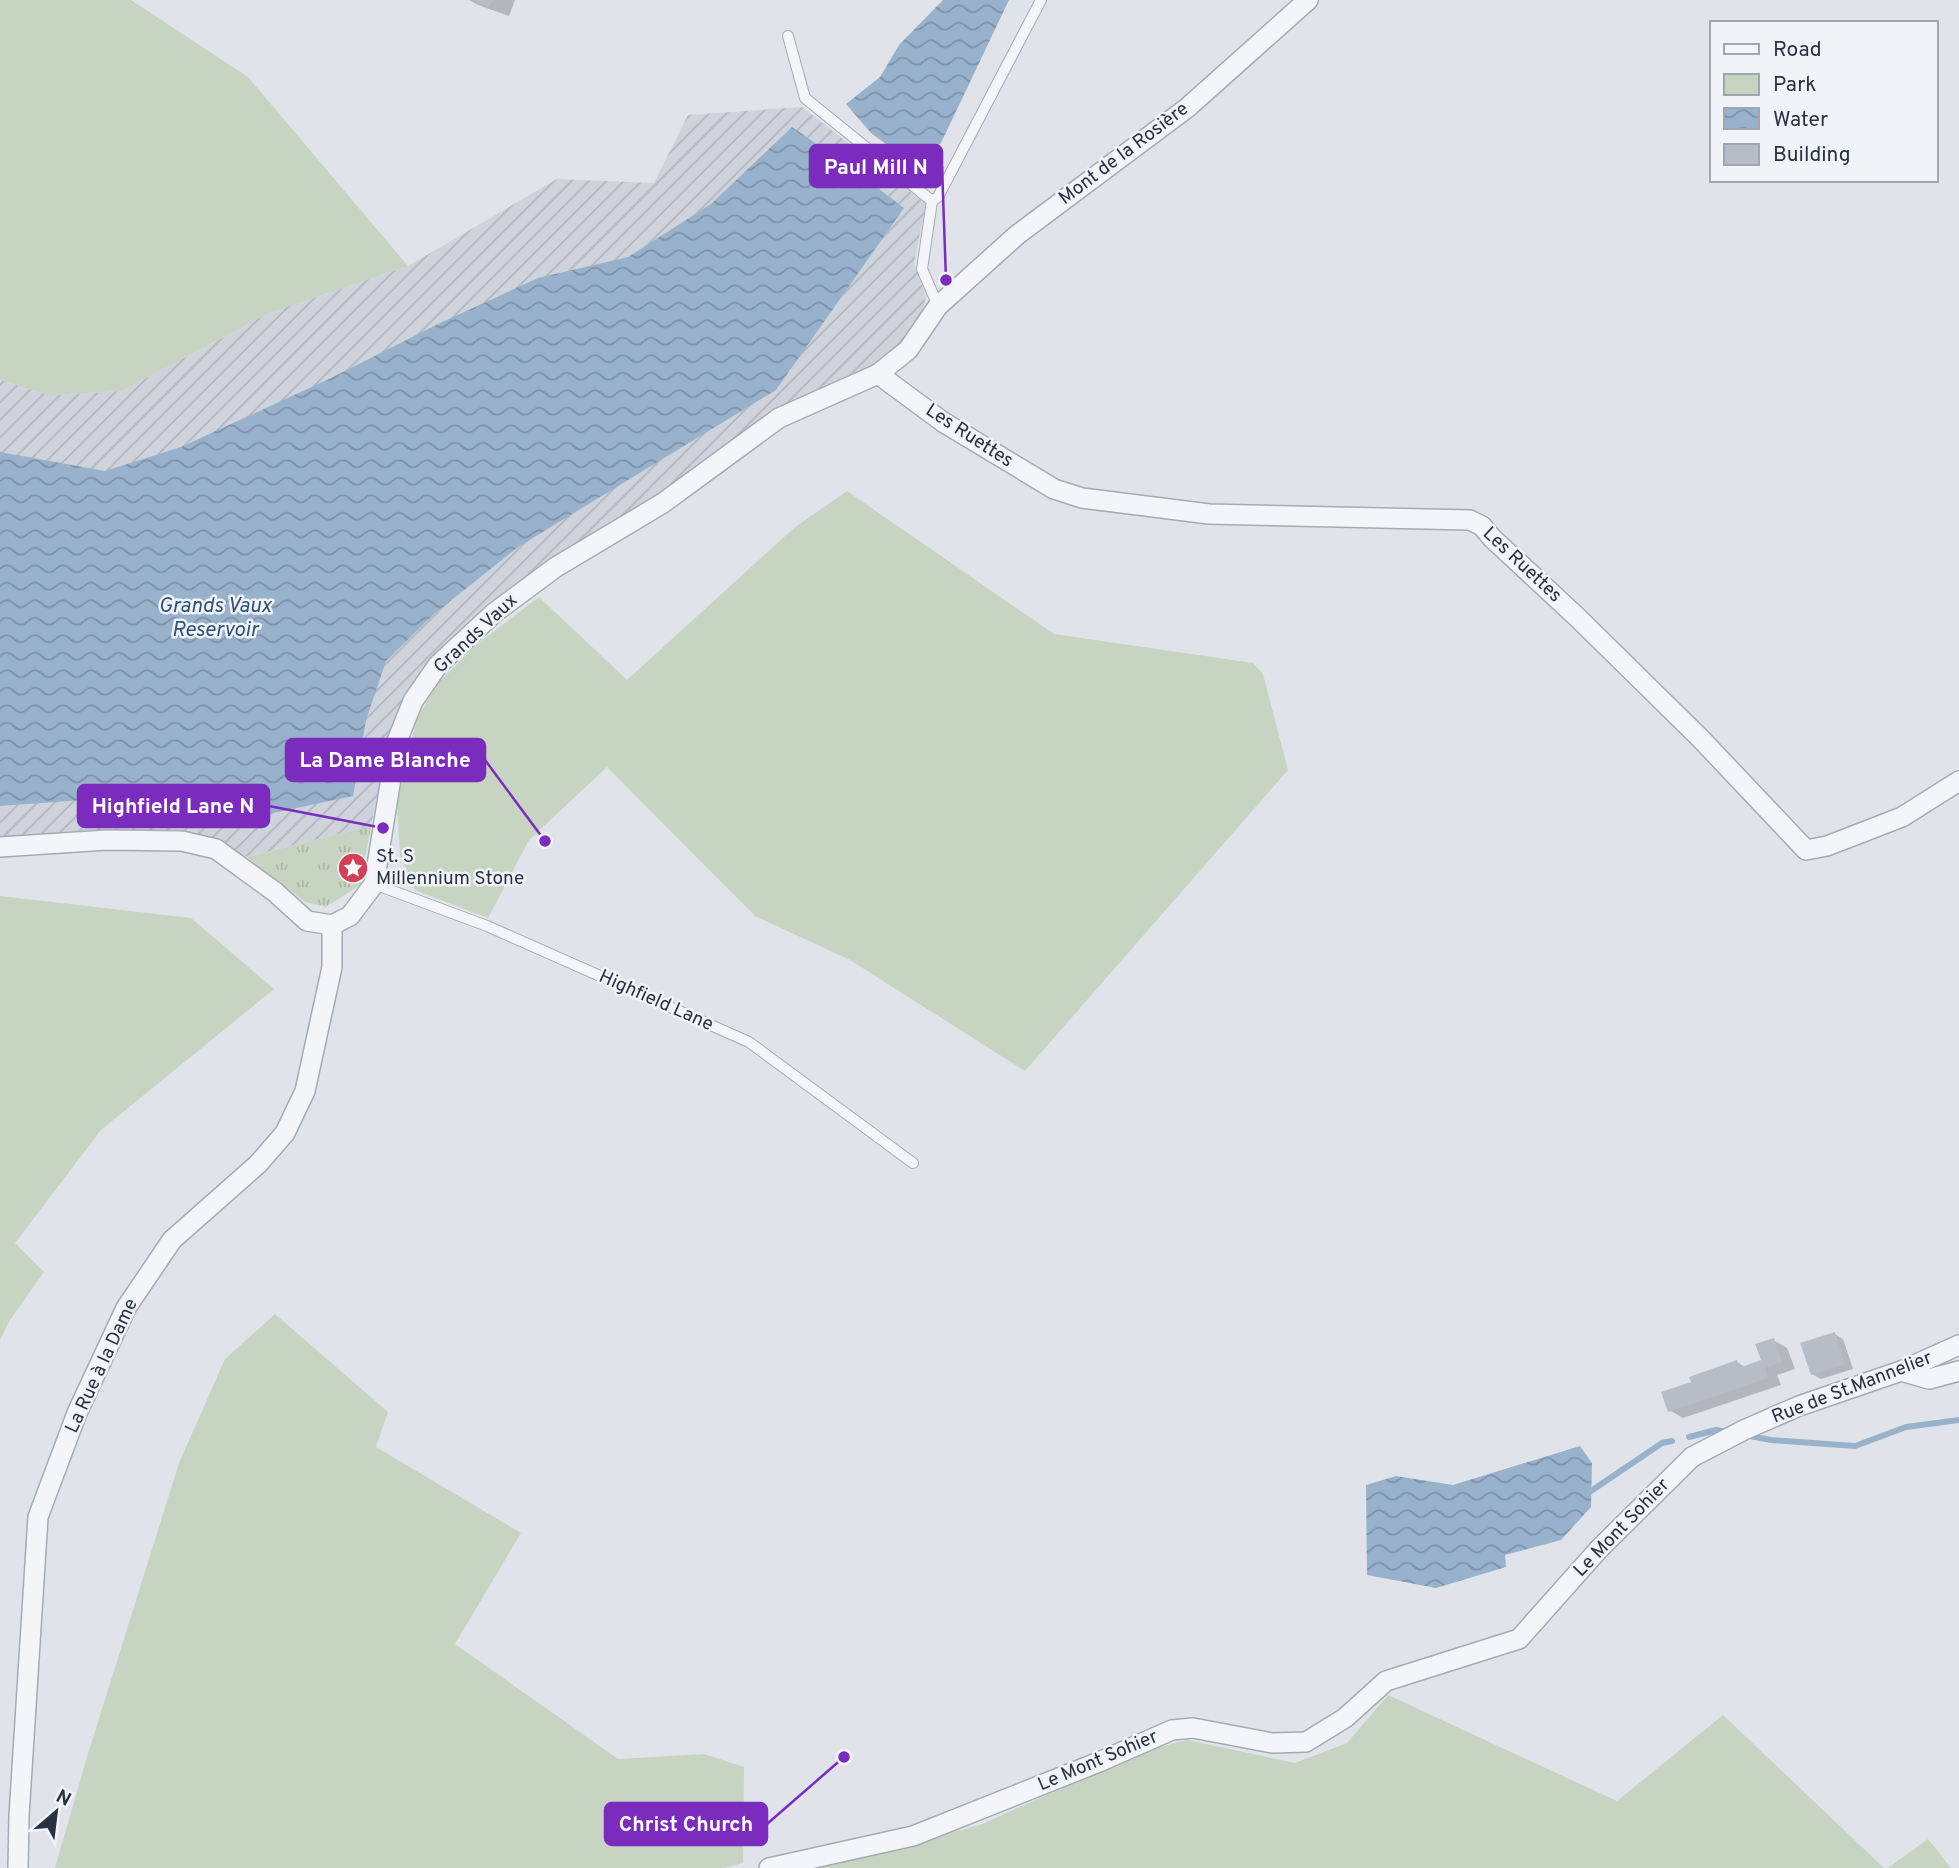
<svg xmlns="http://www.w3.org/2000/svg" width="1959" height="1868" viewBox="0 0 1959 1868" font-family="Overpass,sans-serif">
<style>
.industrial{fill:url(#industrial-furrows)}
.green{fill:#c6d4c1}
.park{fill:url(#park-tufts)}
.water{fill:url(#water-waves)}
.shadow{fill:#0003}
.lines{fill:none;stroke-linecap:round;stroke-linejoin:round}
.stream{stroke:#99b2cc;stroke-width:6}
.building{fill:#b7bdc7}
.service-casing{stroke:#a5abb4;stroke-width:12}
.minor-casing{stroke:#a5abb4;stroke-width:22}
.service{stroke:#f3f5f8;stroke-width:10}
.minor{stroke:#f3f5f8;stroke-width:19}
.labels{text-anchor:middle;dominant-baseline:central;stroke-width:5;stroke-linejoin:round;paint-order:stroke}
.street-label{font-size:19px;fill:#283242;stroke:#f0f3f7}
.poi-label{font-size:19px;fill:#283242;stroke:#f0f3f7;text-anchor:start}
.water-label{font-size:21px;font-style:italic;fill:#305178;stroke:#f0f3f7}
.leader{fill:none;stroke:#7b2cbf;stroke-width:2.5}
.callout-dot{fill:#7b2cbf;stroke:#f0f3f7;stroke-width:2.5}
.callout{fill:#7b2cbf;stroke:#7b2cbf;stroke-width:2.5}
.callout-label{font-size:21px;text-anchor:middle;font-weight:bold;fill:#fff}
</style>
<defs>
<pattern id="industrial-furrows" width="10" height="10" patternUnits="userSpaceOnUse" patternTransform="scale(1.75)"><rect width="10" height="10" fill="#ced3dc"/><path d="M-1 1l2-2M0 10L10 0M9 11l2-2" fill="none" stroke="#b1b6be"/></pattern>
<pattern id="park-tufts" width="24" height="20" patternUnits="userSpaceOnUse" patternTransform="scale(1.75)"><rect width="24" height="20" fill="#c6d4c1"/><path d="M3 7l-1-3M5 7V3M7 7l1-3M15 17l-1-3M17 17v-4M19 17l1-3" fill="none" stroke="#aab6a7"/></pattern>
<pattern id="water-waves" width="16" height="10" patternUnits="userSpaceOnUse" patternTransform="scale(1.75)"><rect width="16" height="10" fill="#99b2cc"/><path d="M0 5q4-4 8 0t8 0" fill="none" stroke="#7d91a7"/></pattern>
</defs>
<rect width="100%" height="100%" fill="#e0e4ea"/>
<!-- industrial -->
<path class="industrial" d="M802,107L926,204L914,263L926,296L922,316L897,352L872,365L813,391L763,422L662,492L596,532L515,588L446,645L388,747L371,826L247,857L218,841L160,832L0,837V380L49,395L122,391L269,313L408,266L557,179L654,183L688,115Z"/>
<!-- green -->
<g class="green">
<path d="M0,0H131L248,77L408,266L269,313L122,391L49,395L0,380Z"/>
<path d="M847,491L1054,634L1253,663L1263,674L1288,770L1025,1071L850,960L755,916L607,767L529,840L488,918L415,890L400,856L397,802L416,721L435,686L476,645L539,597L627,680L794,528Z"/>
<path d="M0,896L191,918L274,989L101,1130L15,1243L44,1272L10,1320L0,1340Z"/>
<path d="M275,1314L388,1412L376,1447L521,1533L455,1644L618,1759L704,1754L744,1767L743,1863L724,1868H55L87,1757L179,1463L225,1359Z"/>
<path d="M1388,1695L1617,1801L1723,1715L1884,1868H820L980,1825L1144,1751L1187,1740L1295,1763L1347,1743Z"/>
<path d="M1928,1839L1951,1868H1888Z"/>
</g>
<!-- park -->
<path class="park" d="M371,826L360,885L326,907L305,902L247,857Z"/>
<!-- water -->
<g class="water">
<path d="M943,0H1009L941,143L917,167L871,133L846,104L880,77L899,45Z"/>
<path d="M792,127L853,169L904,208L776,390L518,547L434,614L386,661L366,720L353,796L244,819L207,791L0,806V452L105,471L181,447L331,378L438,324L538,278L628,257L711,204Z"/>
<path d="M1580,1446L1592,1463L1591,1507L1561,1540L1505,1555L1506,1567L1436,1588L1367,1575L1366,1485L1396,1476L1453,1485Z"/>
</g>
<!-- shadow -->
<g class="shadow">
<path d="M469,0H515L509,16L478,5Z"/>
<path d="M1834,1334L1843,1339L1853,1369L1821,1379L1812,1374Z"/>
<path d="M1773,1340L1787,1348L1795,1369L1777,1375L1781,1385L1683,1418L1669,1410L1693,1383L1737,1362L1745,1367L1763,1361Z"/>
</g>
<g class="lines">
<!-- stream -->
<g class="stream">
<path d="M1750,1436L1771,1440L1855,1446L1906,1427L1959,1420"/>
<path d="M1689,1437L1716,1430L1727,1432"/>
<path d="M1591,1491L1662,1443L1672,1441"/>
</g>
</g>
<!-- building -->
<g class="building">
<path d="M472,0H493L490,7Z"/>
<path d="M1835,1332L1845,1364L1811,1375L1800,1343Z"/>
<path d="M1774,1338L1782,1362L1765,1368L1768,1378L1668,1412L1661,1392L1691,1382L1689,1377L1737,1360L1739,1368L1761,1360L1755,1344Z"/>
</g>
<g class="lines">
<!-- service casing -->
<g class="service-casing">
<g id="service">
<path d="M788,36L805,98L932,201L922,269L938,306"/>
<path d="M932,201L938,197L1041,0"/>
<path d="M374,884L487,926L749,1042L913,1163"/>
</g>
</g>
<!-- minor casing -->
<g class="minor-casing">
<g id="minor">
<path d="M878,374L943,422L1054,489L1082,498L1209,514L1470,520L1482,526L1492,538L1578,618L1701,739L1806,850L1827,846L1902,817L1959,781"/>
<path d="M0,847L107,840L182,841L216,849L275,892L307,921L332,925L350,916L374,884L397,741L413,701L438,665L494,613L556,567L663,503L779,418L878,374L908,350L938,306L1017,235L1187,108L1308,0"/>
<path d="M1901,1371L1929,1379L1959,1371"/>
<path d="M18,1868L19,1816L38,1517L77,1413L126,1308L172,1240L258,1164L285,1133L305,1091L332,967V925"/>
<path d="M769,1868L913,1836L1099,1762L1172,1730L1193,1728L1272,1743L1306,1742L1345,1718L1386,1681L1519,1639L1599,1549L1692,1457L1744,1430L1799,1406L1901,1371L1959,1345"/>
</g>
</g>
<!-- service -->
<use href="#service" class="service"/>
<!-- minor -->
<use href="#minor" class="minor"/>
</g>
<!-- icons -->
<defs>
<g id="sight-disc" transform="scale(1.575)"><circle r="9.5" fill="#d53f57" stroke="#f0f3f7"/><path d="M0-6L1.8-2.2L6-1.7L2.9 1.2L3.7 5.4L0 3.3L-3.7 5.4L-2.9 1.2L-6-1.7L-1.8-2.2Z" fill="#fff"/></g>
</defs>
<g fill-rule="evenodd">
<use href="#sight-disc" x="353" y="868"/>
</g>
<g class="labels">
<!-- street labels -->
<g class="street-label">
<text transform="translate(1124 154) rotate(-37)">Mont de la Rosière</text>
<text transform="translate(969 436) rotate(33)">Les Ruettes</text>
<text transform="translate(1522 565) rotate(43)">Les Ruettes</text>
<text transform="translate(476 634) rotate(-43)">Grands Vaux</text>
<text transform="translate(656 1001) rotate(24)">Highfield Lane</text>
<text transform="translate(102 1366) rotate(-65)">La Rue à la Dame</text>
<text transform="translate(1852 1388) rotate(-21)">Rue de St.Mannelier</text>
<text transform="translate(1622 1528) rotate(-46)">Le Mont Sohier</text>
<text transform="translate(1098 1761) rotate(-23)">Le Mont Sohier</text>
</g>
<!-- poi labels -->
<g class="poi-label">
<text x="376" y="857">St. S<tspan x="376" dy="22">Millennium Stone</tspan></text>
</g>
<!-- water labels -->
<g class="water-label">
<text x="215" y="606">Grands Vaux<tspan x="215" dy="24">Reservoir</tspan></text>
</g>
</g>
<!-- callouts -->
<path class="leader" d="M946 280L942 166M545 841L485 760M383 828L269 806M844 1757L767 1824"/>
<g class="callout-dot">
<circle cx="946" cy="280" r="7"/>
<circle cx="545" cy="841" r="7"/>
<circle cx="383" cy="828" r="7"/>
<circle cx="844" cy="1757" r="7"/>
</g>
<g class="callout">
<rect x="810" y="145" width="132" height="42" rx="7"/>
<rect x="286" y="739" width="199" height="42" rx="7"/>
<rect x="78" y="785" width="191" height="42" rx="7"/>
<rect x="605" y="1803" width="162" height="42" rx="7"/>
</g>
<g class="callout-label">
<text x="876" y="174">Paul Mill N</text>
<text x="385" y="767">La Dame Blanche</text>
<text x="173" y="813">Highfield Lane N</text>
<text x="686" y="1831">Christ Church</text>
</g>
<!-- legend -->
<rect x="1710" y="21" width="228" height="161" fill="#f0f3f7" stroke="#a0a6af" stroke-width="2"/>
<rect x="1724" y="44" width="35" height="10" fill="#f3f5f8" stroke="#a0a6af" stroke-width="2"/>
<text x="1773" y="56" font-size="21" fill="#283242">Road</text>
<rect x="1724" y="74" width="35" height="21" fill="#c6d4c1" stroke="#a0a6af" stroke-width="2"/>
<text x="1773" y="91" font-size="21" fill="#283242">Park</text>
<rect x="1724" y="108" width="35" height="21" fill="url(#water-waves)" stroke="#a0a6af" stroke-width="2"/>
<text x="1773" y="126" font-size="21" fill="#283242">Water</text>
<rect x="1724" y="144" width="35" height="21" fill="#b7bdc7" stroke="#a0a6af" stroke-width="2"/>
<text x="1773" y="161" font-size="21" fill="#283242">Building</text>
<!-- north arrow -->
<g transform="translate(56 1812) rotate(28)" stroke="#f0f3f7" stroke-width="5" paint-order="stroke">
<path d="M0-5L12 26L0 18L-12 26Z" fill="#283242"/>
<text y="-10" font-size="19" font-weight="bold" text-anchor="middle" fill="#283242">N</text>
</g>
</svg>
